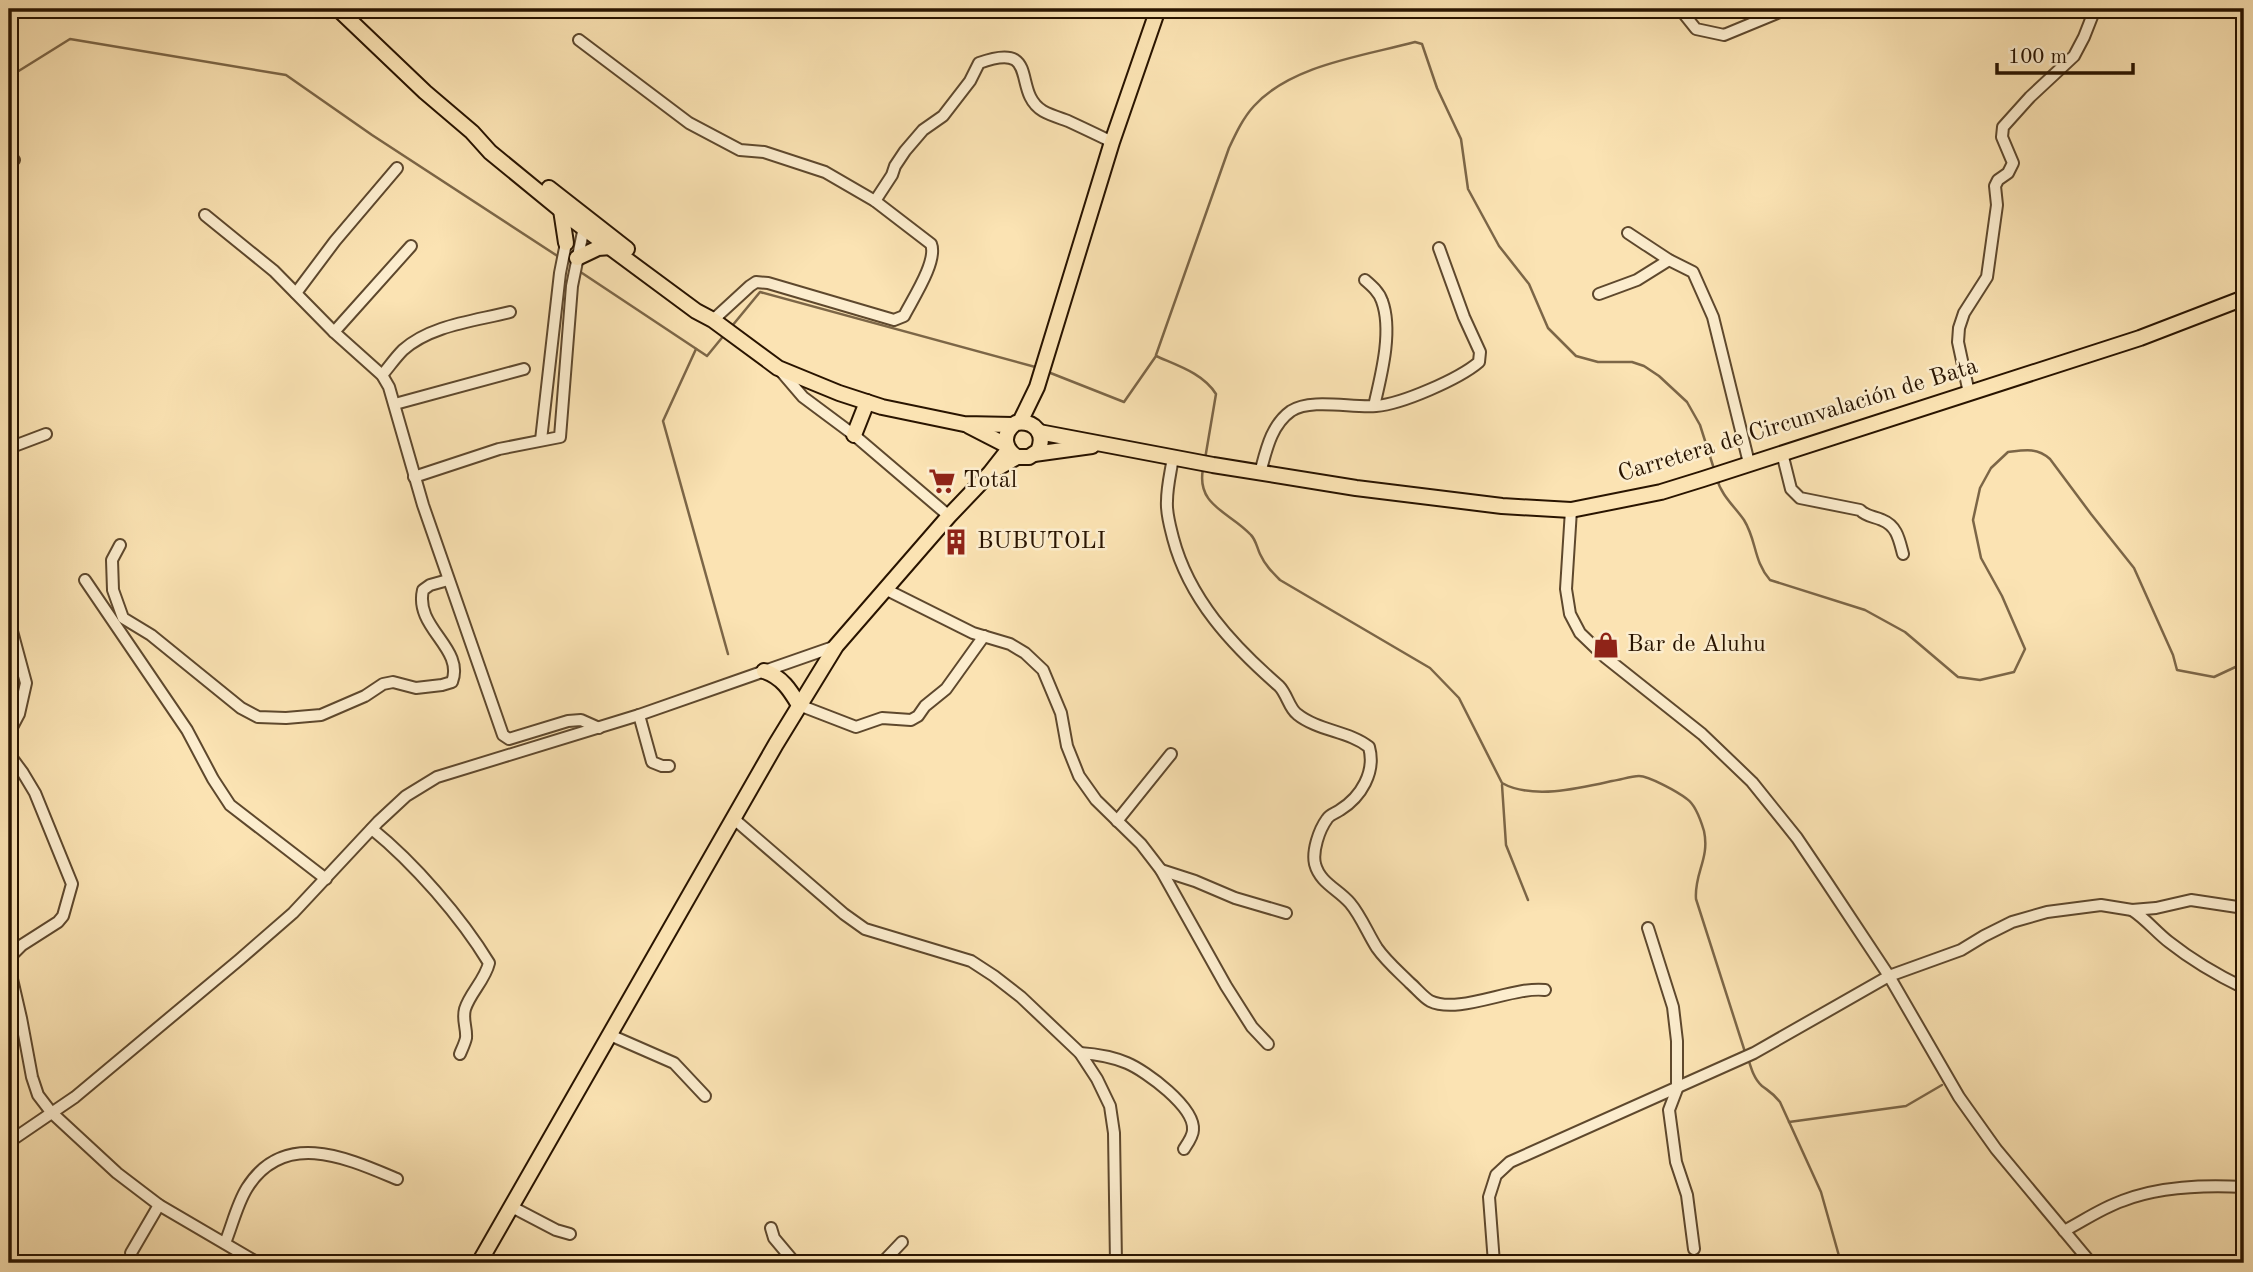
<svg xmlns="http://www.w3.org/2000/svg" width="2253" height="1272" viewBox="0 0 2253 1272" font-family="'Old Standard TT',serif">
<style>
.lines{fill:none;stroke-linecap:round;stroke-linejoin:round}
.stream{stroke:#7c6647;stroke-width:2.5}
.minor-casing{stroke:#5e482d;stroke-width:14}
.major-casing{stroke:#291400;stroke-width:18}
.minor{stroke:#fcedce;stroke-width:10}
.major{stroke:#fbe3b3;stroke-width:14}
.labels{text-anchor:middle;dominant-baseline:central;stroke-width:5;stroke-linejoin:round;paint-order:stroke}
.street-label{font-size:24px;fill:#291400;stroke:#fcedce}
.poi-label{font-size:24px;fill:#291400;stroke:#fcedce;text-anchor:start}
</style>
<rect width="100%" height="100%" fill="#fbe3b3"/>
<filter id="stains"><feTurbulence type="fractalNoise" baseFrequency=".00286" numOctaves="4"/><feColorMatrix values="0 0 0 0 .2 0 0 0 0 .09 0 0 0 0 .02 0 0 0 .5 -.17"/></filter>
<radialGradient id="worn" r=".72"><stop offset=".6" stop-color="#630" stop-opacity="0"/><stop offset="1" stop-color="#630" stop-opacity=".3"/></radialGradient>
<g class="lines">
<!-- stream -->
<g class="stream">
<path d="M9,77L70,39L286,75L372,135L559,257"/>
<path d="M579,271L707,356L725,334"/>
<path d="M732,326L760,292L1039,368"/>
<path d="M696,349L663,421L728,654"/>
<path d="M1156,355L1229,148C1236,133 1243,118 1254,106C1291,65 1363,56 1415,42L1422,44L1437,88L1461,139L1468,189L1499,246L1529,284L1548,328L1576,356L1598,362H1632L1644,366L1659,376L1687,402L1700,425L1714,469"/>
<path d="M1048,372L1124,402L1156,356C1176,365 1203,373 1216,394L1205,459"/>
<path d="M1203,469C1196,506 1230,512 1251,535C1256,540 1257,548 1260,554C1265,565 1272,572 1280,580L1430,668L1459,698L1502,783C1532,800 1581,788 1612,781C1621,780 1630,776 1639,776C1649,776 1678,792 1687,799C1696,805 1701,821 1704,831C1710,859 1694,873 1696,899L1745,1052"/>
<path d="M1717,479C1721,495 1735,507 1744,520C1757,541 1753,560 1770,580L1865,610L1905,632L1958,677L1980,680L2014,672L2025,649L2002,596L1981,558L1973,520L1980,488L1991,468L2008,452C2024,450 2037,447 2050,459L2091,514L2134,568L2173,655L2177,670L2214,677L2244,663"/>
<path d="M1502,785L1506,845L1528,900"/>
<path d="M1748,1058C1751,1068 1754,1079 1762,1086C1770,1092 1773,1093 1780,1102L1821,1192L1841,1263"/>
<path d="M1789,1122L1906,1106L1942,1085"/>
</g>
<!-- minor casing -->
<g class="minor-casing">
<g id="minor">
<path d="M1680,9L1696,29L1724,35L1787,9"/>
<path d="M579,40L689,123L740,150L764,152L825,172L875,201L931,244C938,261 912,300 904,316L894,320L768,283L756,282L750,286L713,320"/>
<path d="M9,164L14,160"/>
<path d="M875,201L892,175L895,166L905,151L923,130L943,116L970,81L979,63C1042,40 1011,92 1043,111C1050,115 1060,118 1068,121C1083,128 1098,135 1112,142"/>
<path d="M205,215L274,271L334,332L382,375L389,387L423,505L503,735L509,739L568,721L581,720L599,728"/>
<path d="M1646,245L1628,233L1669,260L1693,272L1713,317L1749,463"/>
<path d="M1365,280C1372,286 1379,292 1382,301C1393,331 1381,376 1374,406"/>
<path d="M296,293L335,241L397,168"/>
<path d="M1599,294L1637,280L1669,260"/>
<path d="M334,332L411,246"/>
<path d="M779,369L803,397L854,435L949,516"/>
<path d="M382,375C389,367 395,358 403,350C431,325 475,321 510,312"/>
<path d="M1969,393L1958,342L1959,328L1964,313L1987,277L1997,205L1995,186L1998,180L2008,173L2013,163L2002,137L2003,127L2030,97L2074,56L2084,37L2095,9"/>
<path d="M395,404L524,369"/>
<path d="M541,440L560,273L567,238"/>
<path d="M9,448L46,434"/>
<path d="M1782,453L1791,489L1800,498L1860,510C1867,517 1873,516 1882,520C1897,526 1899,539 1903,554"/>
<path d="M1173,457C1171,471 1167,486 1167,501C1166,513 1170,526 1173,538C1189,599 1232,645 1279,686C1287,694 1289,708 1297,714C1318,731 1349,731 1369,747C1376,772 1361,797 1340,810C1336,813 1330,814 1327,819C1319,830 1312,851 1315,864C1320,883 1338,889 1350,903C1361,916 1368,934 1377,948C1386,961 1399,972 1410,983C1416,988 1423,997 1430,1001C1459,1015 1513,986 1545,990"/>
<path d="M1260,473C1266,451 1271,425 1291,411C1311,398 1351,408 1376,406C1402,404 1459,379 1479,362L1480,352L1464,317L1439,248"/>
<path d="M414,477L499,449L560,437L572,286L585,222"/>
<path d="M1571,510L1566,589L1570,614L1580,633L1605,657L1702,734L1752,782L1797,838L1826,881L1889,976L1959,1097L1996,1149L2091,1263"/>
<path d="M120,545L112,560L113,590L123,618L151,635L241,708L258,717L286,718L321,715L365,696L383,684L393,682L416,688L442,685L452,682C465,648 414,628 423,590L430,585L448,580"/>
<path d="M85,580L187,730L213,779L230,805L326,879"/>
<path d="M885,589L973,633L1010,644L1025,653L1043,670L1061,713L1067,746L1079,776L1096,800L1141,844L1161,870L1226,986L1252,1027L1268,1044"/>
<path d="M9,620L26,683L19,714L9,733"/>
<path d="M799,705L856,727L882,718L911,720L918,716L925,706L946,689L984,636"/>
<path d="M639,715L652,762L662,766H669"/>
<path d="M9,754L23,773L35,793L72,884L63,916L58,922L22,945L9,958"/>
<path d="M734,819L844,914L865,929L971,961L994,976L1021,997L1080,1053L1097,1079L1110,1106L1114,1133L1116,1263"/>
<path d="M1117,821L1171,754"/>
<path d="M372,829C414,863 461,917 489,963C485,980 470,993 465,1009C462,1020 467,1028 466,1038C465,1043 462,1049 460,1054"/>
<path d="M1161,870L1195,881L1235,898L1286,913"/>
<path d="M2132,910C2146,919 2156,932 2169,942C2193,961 2217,975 2244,988"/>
<path d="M1648,928L1673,1007L1677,1041V1089L1669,1110L1676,1162L1687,1195L1694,1249"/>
<path d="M9,966L21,1018L32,1077L38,1095L51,1112L117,1173L159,1205L258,1263"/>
<path d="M610,1035L674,1063L705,1096"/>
<path d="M1080,1053C1095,1054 1113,1057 1127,1063C1146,1071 1195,1107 1193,1130C1193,1136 1188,1143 1184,1149"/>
<path d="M9,1142L75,1097L239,960L293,913L378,822L406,796L437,777L639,715L836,646"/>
<path d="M512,1207L556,1230L570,1234"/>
<path d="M771,1228L774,1238L795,1263"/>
<path d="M2064,1231C2083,1221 2102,1208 2122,1201C2160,1186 2204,1185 2244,1187"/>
<path d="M225,1243C232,1226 237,1204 247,1188C284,1129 347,1158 397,1179"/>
<path d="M131,1253L159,1205"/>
<path d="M882,1263L902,1242"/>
<path d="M1494,1263L1489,1197L1496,1175L1510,1162L1754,1053L1889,976L1961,950L1984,936L2012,922L2047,912L2101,905L2132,910L2156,908L2191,900L2244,908"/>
</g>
</g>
<!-- major casing -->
<g class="major-casing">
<g id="major">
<path d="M338,9L425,92L472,132L490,152L573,220L696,311L713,320L778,368L839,393L882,407L964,424L1013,425"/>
<path d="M549,188L627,249"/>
<path d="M561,210L566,243"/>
<path d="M577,258L598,248L611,247"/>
<path d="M1020,422L1037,387L1112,142L1158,9"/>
<path d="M969,426L1006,445"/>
<path d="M1039,432L1213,465L1356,488L1502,506L1571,510L1661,492L1703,479L2140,338L2244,298"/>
<path d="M854,435L867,402"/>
<path d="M1034,454L1092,446"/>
<path d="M998,468L1017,457H1029L1038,451C1046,434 1035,420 1016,423C1002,433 1003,448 1017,457"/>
<path d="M764,671C782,677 790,690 799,705"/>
<path d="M479,1263L776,744L836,646L949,516L990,473L1008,450"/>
</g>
</g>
<!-- minor -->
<use href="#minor" class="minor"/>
<!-- major -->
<use href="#major" class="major"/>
</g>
<!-- icons -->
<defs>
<g id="supermarket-bare" transform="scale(2.1)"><path d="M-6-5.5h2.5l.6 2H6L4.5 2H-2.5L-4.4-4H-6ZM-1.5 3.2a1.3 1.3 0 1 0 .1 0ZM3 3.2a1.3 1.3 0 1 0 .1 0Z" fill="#8f2418" stroke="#fcedce" stroke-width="2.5" paint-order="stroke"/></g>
<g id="building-bare" transform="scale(2.1)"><path d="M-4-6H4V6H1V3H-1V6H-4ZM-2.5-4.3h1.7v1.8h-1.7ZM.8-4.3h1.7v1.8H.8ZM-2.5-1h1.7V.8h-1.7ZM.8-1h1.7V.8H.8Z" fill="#8f2418" stroke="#fcedce" stroke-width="2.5" paint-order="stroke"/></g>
<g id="shop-bare" transform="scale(2.1)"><path d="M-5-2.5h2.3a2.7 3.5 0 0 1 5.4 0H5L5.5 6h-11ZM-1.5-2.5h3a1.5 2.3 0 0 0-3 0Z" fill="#8f2418" stroke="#fcedce" stroke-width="2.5" paint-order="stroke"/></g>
</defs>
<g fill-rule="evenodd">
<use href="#supermarket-bare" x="942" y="481"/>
<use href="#building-bare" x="956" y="542"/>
<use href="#shop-bare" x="1606" y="645"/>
</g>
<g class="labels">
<!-- street labels -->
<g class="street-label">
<text transform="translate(1798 421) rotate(-17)">Carretera de Circunvalación de Bata</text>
</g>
<!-- poi labels -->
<g class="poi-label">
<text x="963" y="481">Total</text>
<text x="977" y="542">BUBUTOLI</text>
<text x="1627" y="645">Bar de Aluhu</text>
</g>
</g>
<!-- margin -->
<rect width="2253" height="1272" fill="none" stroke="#fbe3b3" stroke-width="35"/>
<rect x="10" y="10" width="2232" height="1251" fill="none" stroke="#291400" stroke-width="3.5"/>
<rect x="18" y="18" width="2218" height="1237" fill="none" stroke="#291400" stroke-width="2"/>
<!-- scale -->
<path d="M1997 63v10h136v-10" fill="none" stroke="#291400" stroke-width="3.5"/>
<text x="2008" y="63" font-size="21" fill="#291400" stroke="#fcedce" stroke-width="5" paint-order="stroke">100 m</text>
<rect width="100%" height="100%" filter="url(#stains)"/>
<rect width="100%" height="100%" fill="url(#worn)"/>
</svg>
